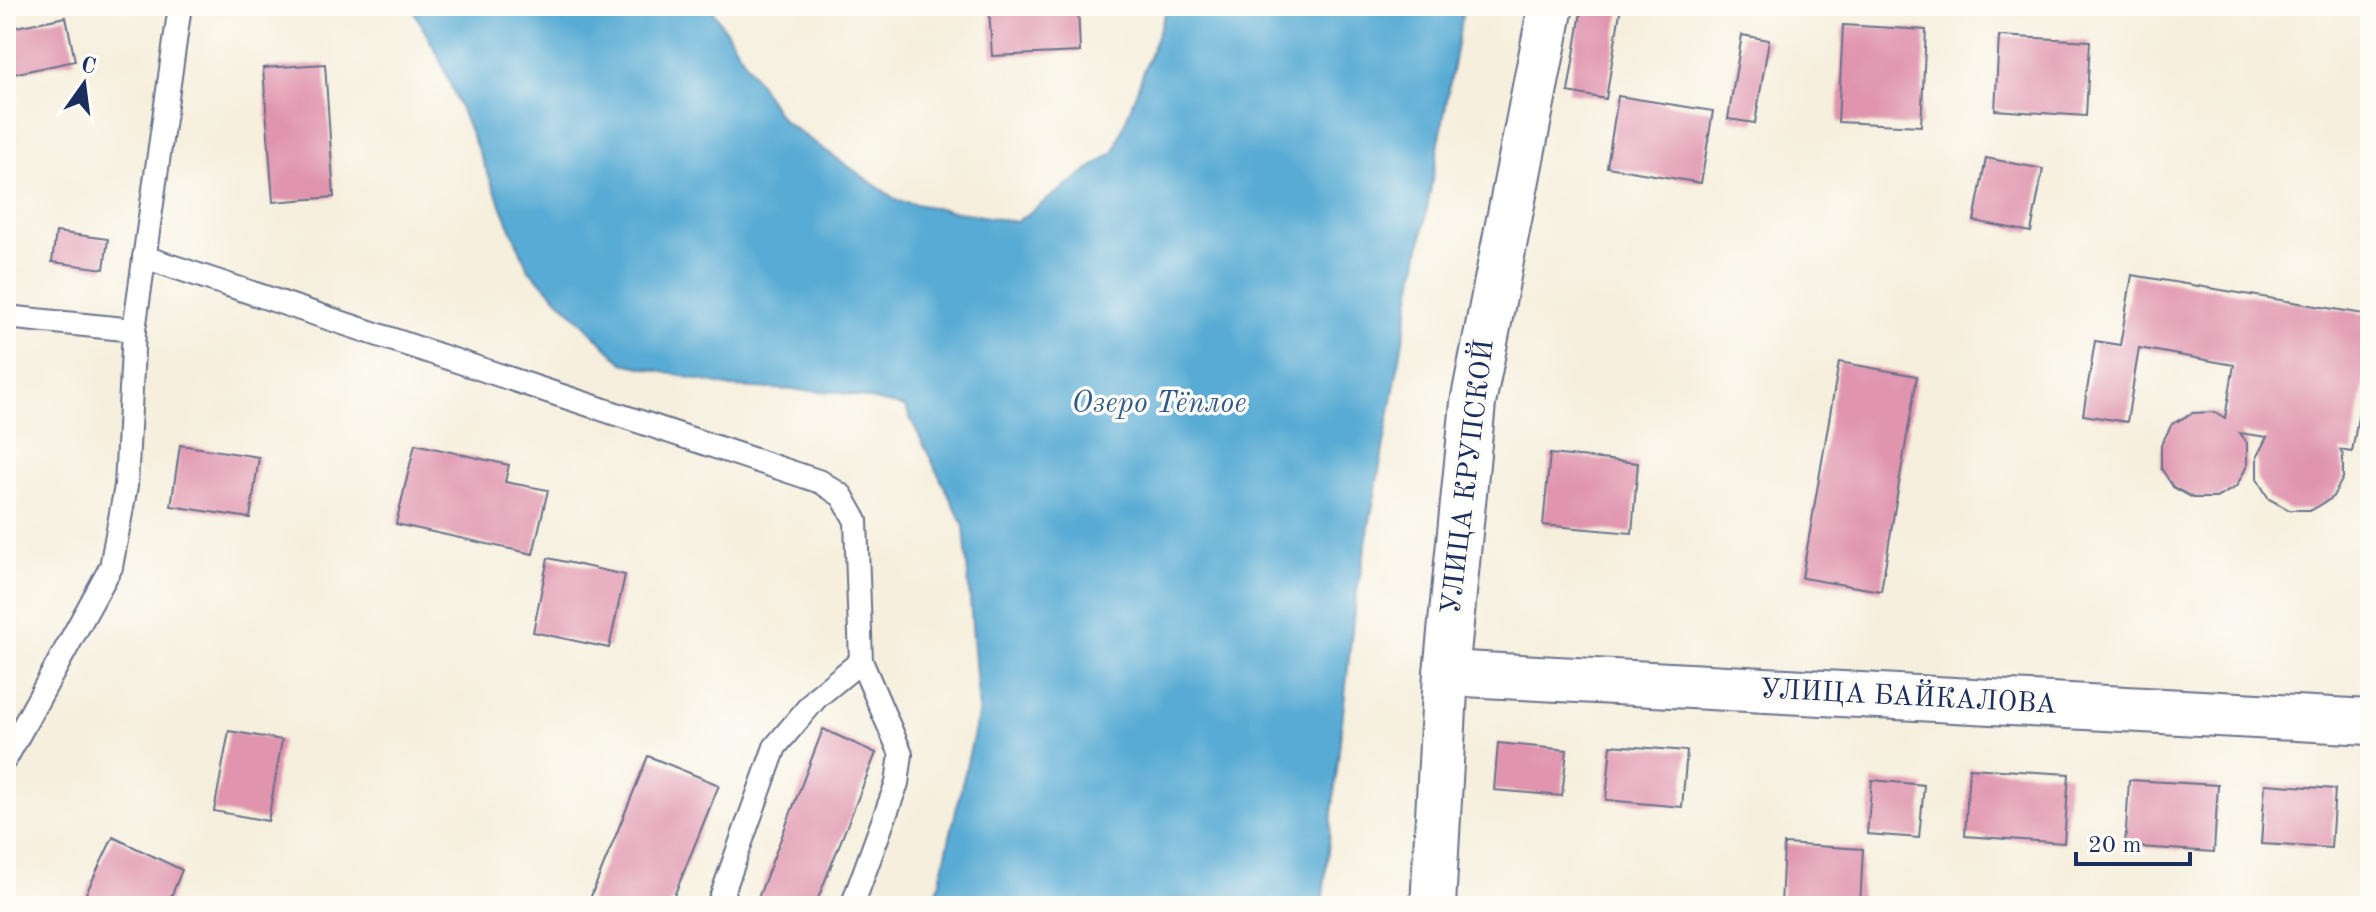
<svg xmlns="http://www.w3.org/2000/svg" width="2376" height="912" viewBox="0 0 2376 912" font-family="'Old Standard TT',serif">
<style>
.water{fill:#58abd4;stroke:#3a6d99;stroke-width:2}
.building{fill:#e094ae}
.lines{fill:none;stroke-linecap:round;stroke-linejoin:round}
.service-casing{stroke:#68728a;stroke-width:26}
.minor-casing{stroke:#68728a;stroke-width:48}
.service{stroke:#fff;stroke-width:22}
.minor{stroke:#fff;stroke-width:44}
.labels{text-anchor:middle;dominant-baseline:central;stroke-width:7;stroke-linejoin:round;paint-order:stroke}
.street-label{font-size:28px;fill:#1b2f5e;stroke:#fdfcf7}
.water-label{font-size:30px;font-style:italic;fill:#305a87;stroke:#fdfcf7}
</style>
<rect width="100%" height="100%" fill="#fdfcf7"/>
<filter id="ink" filterUnits="userSpaceOnUse"><feTurbulence type="fractalNoise" baseFrequency=".0125" numOctaves="2"/><feDisplacementMap in="SourceGraphic" scale="16" xChannelSelector="R" yChannelSelector="G"/><feConvolveMatrix kernelMatrix="1 2 1 2 8 2 1 2 1" color-interpolation-filters="sRGB"/></filter>
<filter id="wash" filterUnits="userSpaceOnUse"><feTurbulence type="fractalNoise" baseFrequency=".006" numOctaves="4" result="noise"/><feDisplacementMap in="SourceGraphic" scale="32" xChannelSelector="R" yChannelSelector="G"/><feGaussianBlur stdDeviation="1.8" result="paint"/><feColorMatrix in="noise" values="0 0 0 0 0 0 0 0 0 0 0 0 0 0 0 0 0 1.4 0 .05"/><feComposite in="paint" operator="in"/></filter>
<g filter="url(#wash)">
<rect width="100%" height="100%" fill="#f6efdd"/>
<!-- water -->
<path class="water" d="M411,6H710L782,120L898,201L1016,222L1114,152L1168,6H1464L1355,603L1322,906H934L979,711L964,526L905,407L838,392L732,387L623,363L528,269L437,53Z"/>
<g id="blocks">
<!-- building -->
<g class="building">
<path d="M989,6H1078L1080,52L992,56Z"/>
<path d="M1582,6H1621L1606,99L1568,92Z"/>
<path d="M66,17L75,61L13,74L6,29Z"/>
<path d="M1843,25L1926,30L1921,126L1838,122Z"/>
<path d="M1742,35L1769,40L1755,123L1728,119Z"/>
<path d="M1999,36L2090,41L2086,116L1995,110Z"/>
<path d="M325,64L334,197L273,202L263,68Z"/>
<path d="M1618,96L1713,111L1701,183L1607,167Z"/>
<path d="M1986,158L2043,169L2031,232L1974,221Z"/>
<path d="M56,232L108,239L104,269L52,262Z"/>
<path d="M2132,275L2370,315V348L2352,452L2340,450L2343,455V478L2332,498L2312,510H2289L2269,499L2257,479V456L2267,437L2240,433L2247,443V466L2236,487L2216,498H2193L2173,487L2161,468V445L2172,424L2192,413L2215,412L2225,418L2234,365L2139,348L2127,422L2083,415L2095,341L2120,345Z"/>
<path d="M1839,362L1917,376L1881,591L1802,578Z"/>
<path d="M415,444L509,465L505,482L548,490L533,554L396,524Z"/>
<path d="M180,445L259,457L250,518L171,506Z"/>
<path d="M1550,454L1638,463L1632,533L1543,525Z"/>
<path d="M548,558L625,575L609,648L533,632Z"/>
<path d="M823,729L876,753L815,906H755Z"/>
<path d="M229,731L282,740L268,821L214,811Z"/>
<path d="M1498,743L1567,750L1562,796L1494,790Z"/>
<path d="M1611,745L1687,751L1682,807L1606,800Z"/>
<path d="M648,756L719,785L670,906H587Z"/>
<path d="M1969,768L2069,774L2064,843L1965,836Z"/>
<path d="M1872,780L1924,785L1919,838L1867,834Z"/>
<path d="M2129,780L2218,785L2214,852L2125,846Z"/>
<path d="M2265,784L2335,789L2331,848L2261,844Z"/>
<path d="M113,837L182,870L169,902L179,906H80Z"/>
<path d="M1784,844L1863,849L1860,906L1781,905Z"/>
</g>
</g>
</g>
<g filter="url(#ink)">
<use href="#blocks" fill-opacity="0" stroke="#68728a" stroke-width="2"/>
<g class="lines">
<!-- service casing -->
<g class="service-casing">
<g id="service">
<path d="M144,257L821,482L842,496L856,521L861,661L901,754L897,783L852,906"/>
<path d="M6,317L134,330L180,6"/>
<path d="M6,758L111,567L126,486L134,330"/>
<path d="M718,906L775,747L817,697L861,661"/>
</g>
</g>
<!-- minor casing -->
<g class="minor-casing">
<g id="minor">
<path d="M1446,673L2370,722"/>
<path d="M1433,906L1446,673L1473,403L1551,6"/>
</g>
</g>
<!-- service -->
<use href="#service" class="service"/>
<!-- minor -->
<use href="#minor" class="minor"/>
</g>
</g>
<g class="labels">
<!-- street labels -->
<g class="street-label">
<text transform="translate(1469 477) rotate(-83)">УЛИЦА КРУПСКОЙ</text>
<text transform="translate(1908 698) rotate(3)">УЛИЦА БАЙКАЛОВА</text>
</g>
<!-- water labels -->
<g class="water-label">
<text x="1159" y="404">Озеро Тёплое</text>
</g>
</g>
<!-- margin -->
<rect width="2376" height="912" fill="none" stroke="#fdfcf7" stroke-width="32"/>
<!-- north arrow -->
<g transform="translate(84 84) rotate(14)" stroke="#fdfcf7" stroke-width="6" paint-order="stroke">
<path d="M0-6L14 30L0 20L-14 30Z" fill="#1b2f5e"/>
<text y="-12" font-size="22" font-weight="bold" text-anchor="middle" fill="#1b2f5e">С</text>
</g>
<!-- scale -->
<path d="M2076 852v12h114v-12" fill="none" stroke="#1b2f5e" stroke-width="4"/>
<text x="2088" y="852" font-size="24" fill="#1b2f5e" stroke="#fdfcf7" stroke-width="6" paint-order="stroke">20 m</text>
</svg>
